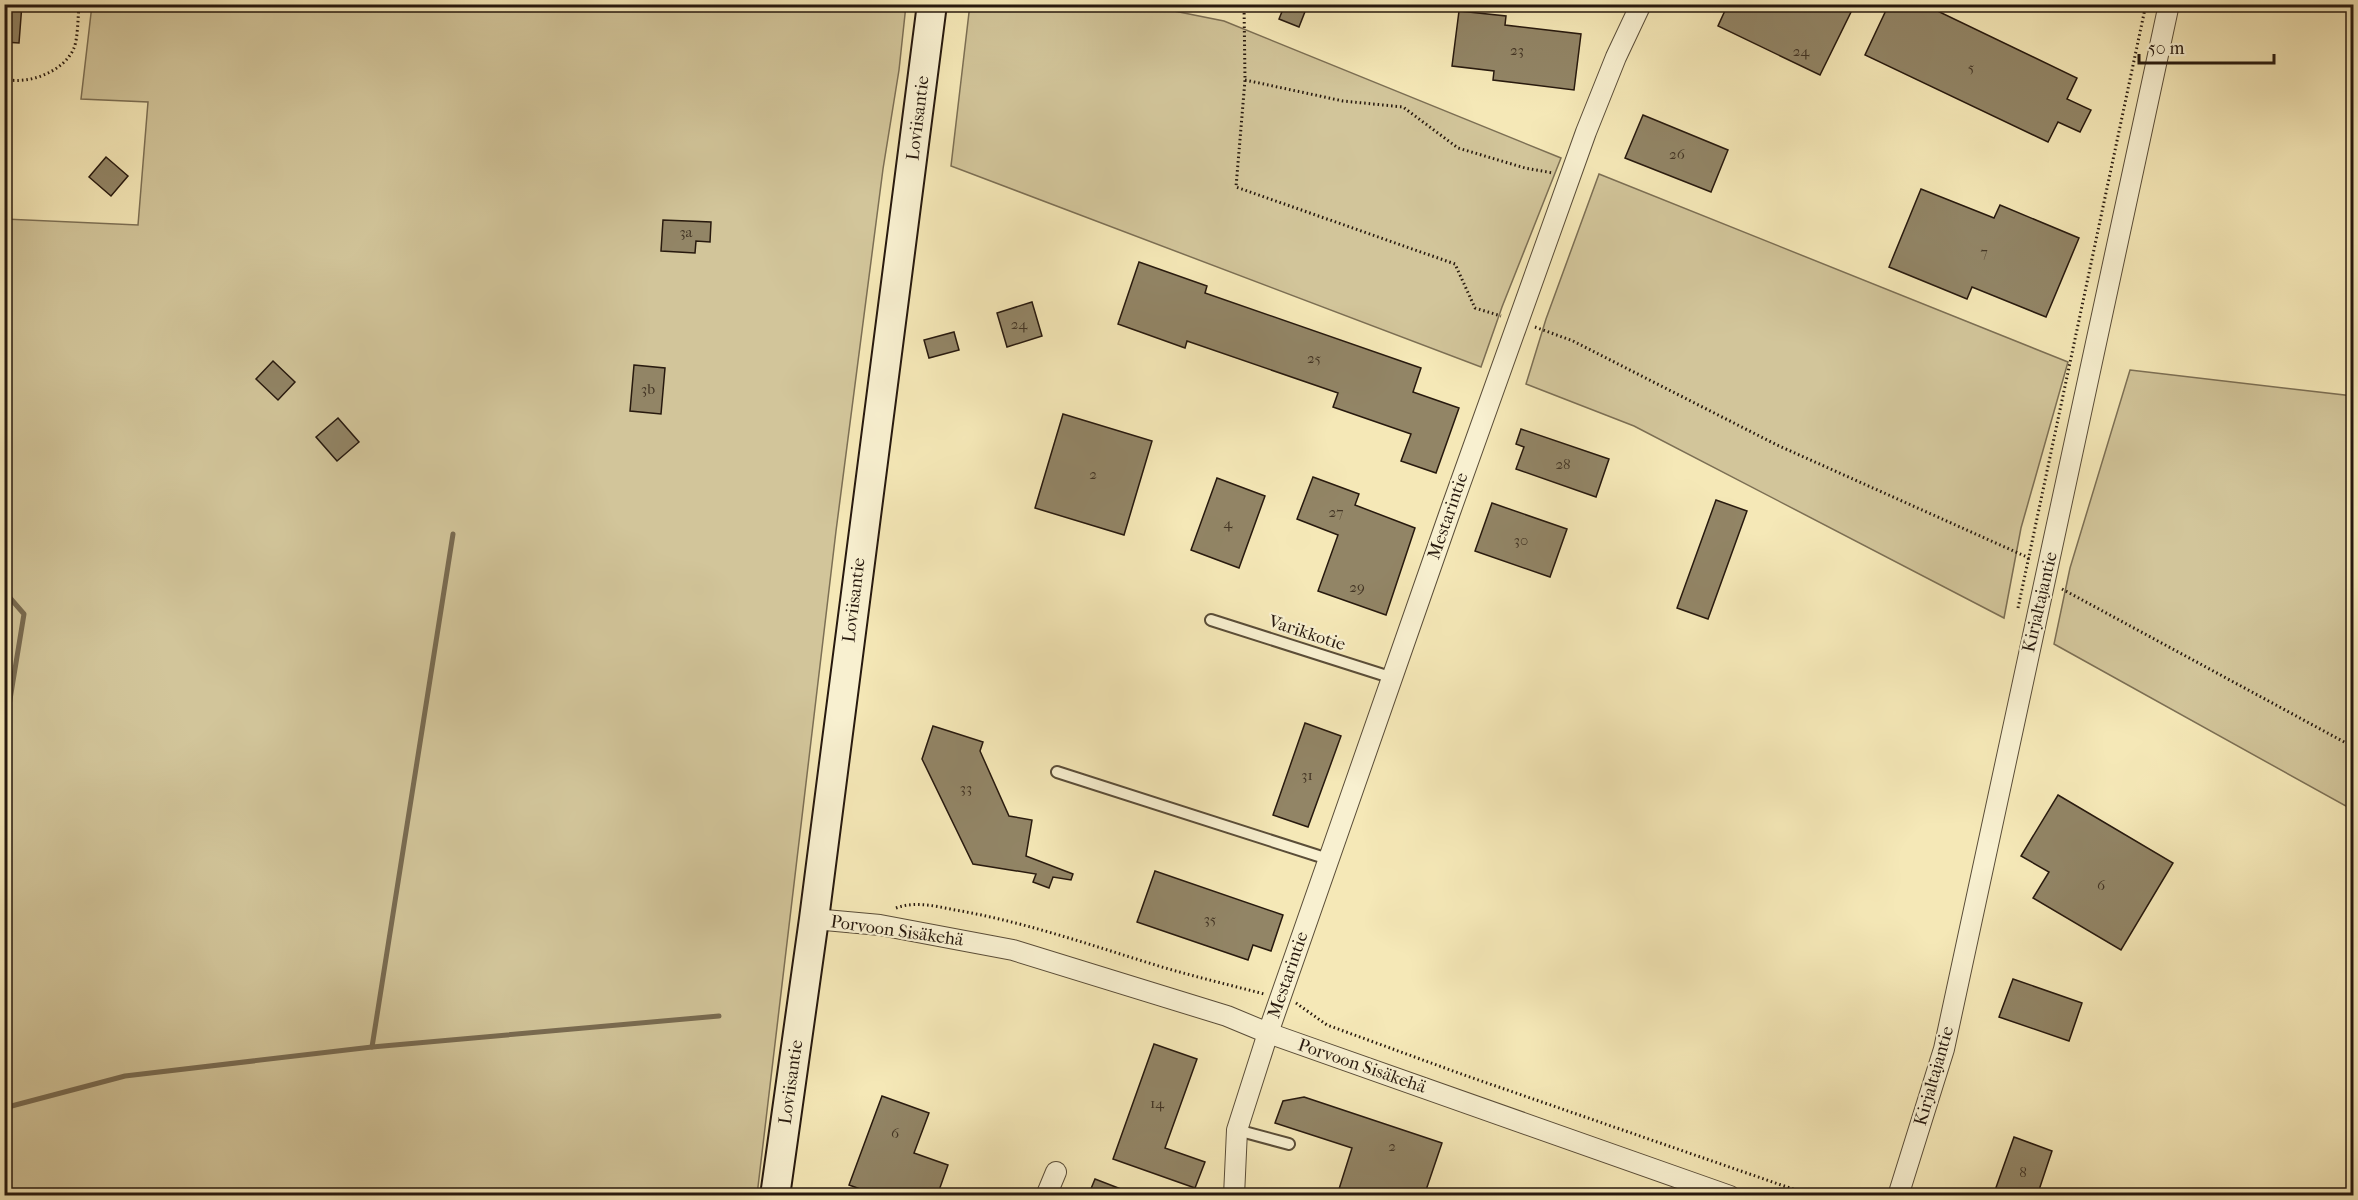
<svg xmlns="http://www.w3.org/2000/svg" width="2358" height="1200" viewBox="0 0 2358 1200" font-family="'IM FELL French Canon',serif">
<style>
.green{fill:#d2c59a;stroke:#7c6f54;stroke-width:1.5}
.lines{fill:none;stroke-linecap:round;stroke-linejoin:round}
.stream{stroke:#796b51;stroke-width:5}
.building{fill:#928566;stroke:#27190e;stroke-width:1.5}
.lane-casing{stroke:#5a4d38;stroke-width:14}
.street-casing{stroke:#5a4d38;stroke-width:22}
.secondary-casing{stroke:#27190e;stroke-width:32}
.path{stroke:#27190e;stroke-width:3;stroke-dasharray:1.5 3;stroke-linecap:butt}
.lane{stroke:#f8f0d0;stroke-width:10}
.street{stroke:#f8f0d0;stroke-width:20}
.secondary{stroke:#f8f0d0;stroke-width:28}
.labels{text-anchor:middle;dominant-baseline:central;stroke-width:4.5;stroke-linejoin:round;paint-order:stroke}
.number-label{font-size:15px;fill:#423424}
.street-label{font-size:18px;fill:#27190e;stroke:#f8f0d0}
</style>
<rect width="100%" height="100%" fill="#f5e8b7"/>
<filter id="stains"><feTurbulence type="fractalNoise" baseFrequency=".00333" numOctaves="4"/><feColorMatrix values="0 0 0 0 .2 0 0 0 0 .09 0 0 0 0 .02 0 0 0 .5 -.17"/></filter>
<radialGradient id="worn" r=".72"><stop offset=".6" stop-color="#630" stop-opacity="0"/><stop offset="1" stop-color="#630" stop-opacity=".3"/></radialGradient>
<!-- green -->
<g class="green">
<path d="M970,4L1144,5L1224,21L1561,158L1502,307L1481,367L951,166Z"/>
<path d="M92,5H906L899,70L883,169L836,531L757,1195L5,1196V219L138,225L148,102L81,99Z"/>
<path d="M1599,174L2068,362L2021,528L2004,618L1634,426L1526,384L1546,319Z"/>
<path d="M2130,370L2353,396V810L2054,644L2070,568Z"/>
</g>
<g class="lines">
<!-- stream -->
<g class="stream">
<path d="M4,591L24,614L4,736"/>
<path d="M372,1047L453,534"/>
<path d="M4,1108L125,1076L372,1047L719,1016"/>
</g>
</g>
<!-- building -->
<g class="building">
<path d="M4,4H22L19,43L4,42Z"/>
<path d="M1285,4H1308L1299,27L1279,19Z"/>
<path d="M1728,4H1855L1820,75L1718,26Z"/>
<path d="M1889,4H1923L2077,78L2067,99L2091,110L2080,132L2058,122L2048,142L1865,55Z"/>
<path d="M1459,11L1506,16L1505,25L1581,34L1574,90L1493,80L1494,71L1452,66Z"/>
<path d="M1643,115L1728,150L1711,192L1625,158Z"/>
<path d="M106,157L128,176L111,196L89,177Z"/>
<path d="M1921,189L1994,218L2000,205L2079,238L2046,317L1972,287L1967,299L1889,267Z"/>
<path d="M663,220L711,222L710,242L696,241L695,253L661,251Z"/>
<path d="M1139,262L1207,286L1205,293L1421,368L1413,392L1459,408L1436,473L1401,461L1411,434L1333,407L1338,393L1187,341L1185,348L1118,324Z"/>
<path d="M1032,302L1042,336L1007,347L997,313Z"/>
<path d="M954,332L959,350L929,358L924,340Z"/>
<path d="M273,361L295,382L278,400L256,379Z"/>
<path d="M634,365L665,368L661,414L630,411Z"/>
<path d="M1063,414L1152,441L1124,535L1035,508Z"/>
<path d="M338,418L359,442L337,461L316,437Z"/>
<path d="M1521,429L1609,459L1596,497L1516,469L1524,447L1516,444Z"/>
<path d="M1313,477L1359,494L1355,505L1415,528L1386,615L1318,591L1338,535L1297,519Z"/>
<path d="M1217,478L1265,496L1239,568L1191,550Z"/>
<path d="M1716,500L1747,511L1708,619L1677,608Z"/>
<path d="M1492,503L1567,529L1550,577L1475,551Z"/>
<path d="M1305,723L1341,736L1308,827L1273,815Z"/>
<path d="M933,726L983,742L980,751L1009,816L1032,820L1026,856L1073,874L1071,880L1053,877L1049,888L1033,882L1036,874L973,864L922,759Z"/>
<path d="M2058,795L2173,863L2121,950L2033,898L2049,872L2021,856Z"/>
<path d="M1155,871L1283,915L1271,951L1253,945L1248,960L1137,922Z"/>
<path d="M2013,979L2082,1003L2069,1041L1999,1017Z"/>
<path d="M1154,1044L1197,1059L1165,1148L1205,1162L1195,1188L1113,1159Z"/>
<path d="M882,1096L929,1113L914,1153L948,1165L937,1196H880L849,1185Z"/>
<path d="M1304,1097L1442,1143L1424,1196H1357L1339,1189L1352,1148L1275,1123L1283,1101Z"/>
<path d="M2014,1137L2052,1151L2037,1196H1993Z"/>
<path d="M1095,1179L1134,1194V1196H1088Z"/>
</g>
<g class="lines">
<!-- lane casing -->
<g class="lane-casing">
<g id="lane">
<path d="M1211,620L1393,678"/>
<path d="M1057,772L1328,859"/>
<path d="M1237,1130L1289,1144"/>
</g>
</g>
<!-- street casing -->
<g class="street-casing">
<g id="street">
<path d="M814,919L880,925L1013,950L1227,1016L1268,1033L1730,1196"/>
<path d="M1046,1196L1056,1172"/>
<path d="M1234,1196L1237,1130L1268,1033L1450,512L1586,132L1616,57L1641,4"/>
<path d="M1898,1196L1944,1049L2169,4"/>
</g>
</g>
<!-- secondary casing -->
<g class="secondary-casing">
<path id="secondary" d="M775,1196L814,919L932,4"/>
</g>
<!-- path -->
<g class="path">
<path d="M1244,4L1245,80L1236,187L1455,264L1475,308L1501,316"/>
<path d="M4,79C28,85 64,72 74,48C78,38 78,16 79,4"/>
<path d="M1245,80L1343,101L1403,107L1458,148L1525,168L1553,173"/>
<path d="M1535,327L1573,341L1777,445L2027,557L2031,561"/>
<path d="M2062,589L2346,743L2354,744"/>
<path d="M2018,608L2146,4"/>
<path d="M896,908C915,901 935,906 955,910C1026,922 1093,946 1162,967C1196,977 1230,985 1264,994"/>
<path d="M1296,1003L1327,1025L1464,1075L1813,1196"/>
</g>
<!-- lane -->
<use href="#lane" class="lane"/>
<!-- street -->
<use href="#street" class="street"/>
<!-- secondary -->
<use href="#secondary" class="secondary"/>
</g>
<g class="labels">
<!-- number labels -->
<g class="number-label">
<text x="1517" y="50">23</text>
<text x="1801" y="51">24</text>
<text x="1971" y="67">5</text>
<text x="1677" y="154">26</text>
<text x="686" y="232">3a</text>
<text x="1984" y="252">7</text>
<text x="1019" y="324">24</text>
<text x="1314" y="358">25</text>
<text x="648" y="389">3b</text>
<text x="1563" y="464">28</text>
<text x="1093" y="474">2</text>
<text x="1336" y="512">27</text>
<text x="1228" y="523">4</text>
<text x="1521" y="540">30</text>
<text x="1357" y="587">29</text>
<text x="1307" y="775">31</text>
<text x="966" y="788">33</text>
<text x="2101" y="885">6</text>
<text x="1210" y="919">35</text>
<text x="1157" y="1103">14</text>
<text x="895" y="1133">6</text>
<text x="1392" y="1146">2</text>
<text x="2023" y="1172">8</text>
</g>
<!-- street labels -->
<g class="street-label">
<text transform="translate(918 118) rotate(-83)">Loviisantie</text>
<text transform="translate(1448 516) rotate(-71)">Mestarintie</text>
<text transform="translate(854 600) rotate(-83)">Loviisantie</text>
<text transform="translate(2040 602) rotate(-77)">Kirjaltajantie</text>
<text transform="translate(1307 633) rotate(18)">Varikkotie</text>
<text transform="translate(897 931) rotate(8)">Porvoon Sisäkehä</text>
<text transform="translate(1288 975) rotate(-71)">Mestarintie</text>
<text transform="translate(1362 1066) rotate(19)">Porvoon Sisäkehä</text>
<text transform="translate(1934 1076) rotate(-74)">Kirjaltajantie</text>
<text transform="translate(791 1082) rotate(-82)">Loviisantie</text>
</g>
</g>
<!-- margin -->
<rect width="2358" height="1200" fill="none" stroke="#f5e8b7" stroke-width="24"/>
<rect x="6" y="6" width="2346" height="1188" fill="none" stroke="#27190e" stroke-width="3"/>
<rect x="12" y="12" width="2334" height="1176" fill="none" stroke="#27190e" stroke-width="1.5"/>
<!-- scale -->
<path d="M2139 54v9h135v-9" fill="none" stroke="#27190e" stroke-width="3"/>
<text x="2148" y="54" font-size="18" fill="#27190e" stroke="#f8f0d0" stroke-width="4.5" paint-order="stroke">50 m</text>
<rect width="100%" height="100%" filter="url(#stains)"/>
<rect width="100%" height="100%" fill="url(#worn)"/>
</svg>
